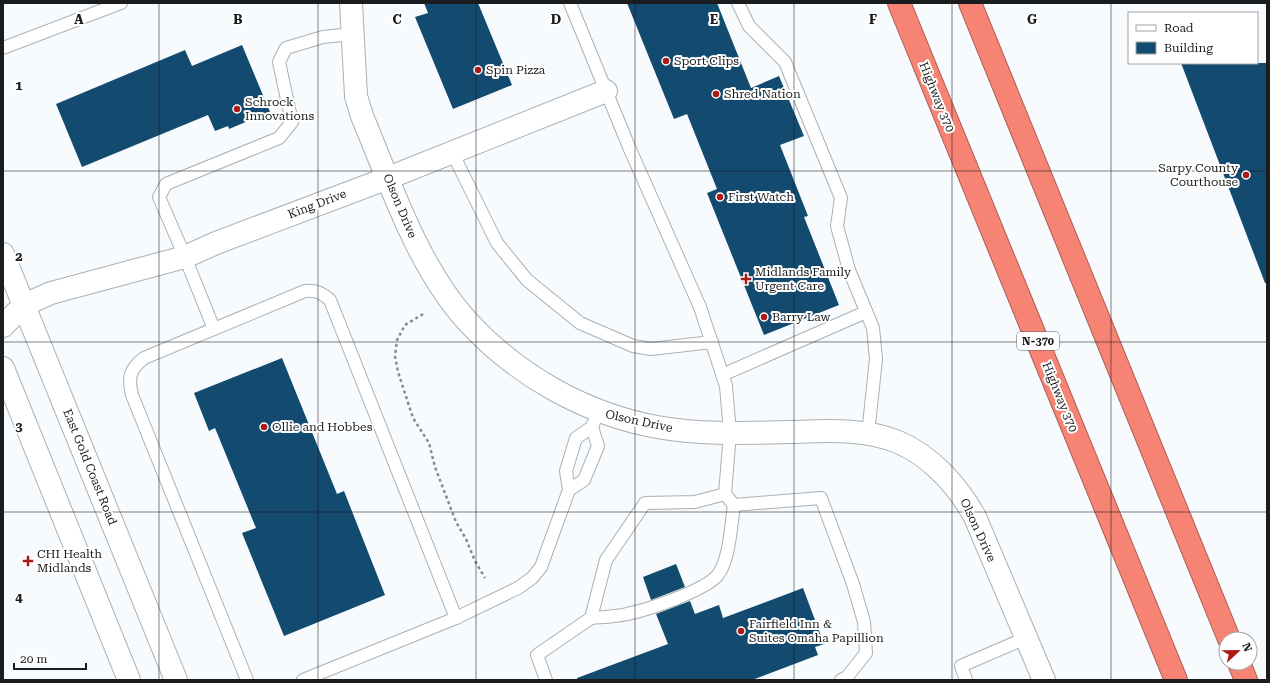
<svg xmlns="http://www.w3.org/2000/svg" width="1270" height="683" viewBox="0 0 1270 683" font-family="'Roboto Serif',serif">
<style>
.building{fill:#134a70}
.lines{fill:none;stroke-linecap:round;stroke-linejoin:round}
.lane-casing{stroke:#abb0b4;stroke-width:14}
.street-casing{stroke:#abb0b4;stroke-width:24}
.highway-casing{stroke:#aa5f56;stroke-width:24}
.path{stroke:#888b8d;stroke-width:2.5;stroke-dasharray:3 3;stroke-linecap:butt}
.lane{stroke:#fff;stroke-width:12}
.street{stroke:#fff;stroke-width:22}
.highway{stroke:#f78375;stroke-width:22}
.grid{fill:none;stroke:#1a1c1d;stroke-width:1;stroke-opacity:0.55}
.poi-dot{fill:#ac1a17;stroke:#fff;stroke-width:1.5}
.labels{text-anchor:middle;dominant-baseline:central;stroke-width:4;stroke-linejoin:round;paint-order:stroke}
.shield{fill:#fff;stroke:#5f6061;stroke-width:1}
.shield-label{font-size:11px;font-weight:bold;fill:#1a1c1d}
.poi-label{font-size:12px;fill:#1a1c1d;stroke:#fff;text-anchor:start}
.street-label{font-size:12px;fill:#1a1c1d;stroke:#fff}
.grid-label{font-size:13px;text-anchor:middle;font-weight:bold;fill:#1a1c1d;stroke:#fff;stroke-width:4;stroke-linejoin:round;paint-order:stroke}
</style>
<rect width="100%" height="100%" fill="#f7fbfe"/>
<!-- building -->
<g class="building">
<path d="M424,3H478L512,85L453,109L415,17L428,13Z"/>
<path d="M627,3H717L751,88L779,76L804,136L780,145L808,216L804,217L839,305L764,335L707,193L717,189L687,114L674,119Z"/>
<path d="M242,45L270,112L229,129L228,126L215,131L208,115L82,167L56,104L185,50L192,66Z"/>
<path d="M1181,63H1267V283H1265Z"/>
<path d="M282,358L337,494L344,491L385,595L284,636L242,533L256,528L215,428L209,431L194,393Z"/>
<path d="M676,564L685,587L651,600L643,577Z"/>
<path d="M803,588L824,644L815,647L818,655L752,680H577V678L668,644L656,614L690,601L695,614L719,605L723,618Z"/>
</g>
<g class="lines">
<!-- lane casing -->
<g class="lane-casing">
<g id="lane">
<path d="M570,3L629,147L700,307L726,386L730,433L725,494L734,505L821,498L853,584L864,622L866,653L847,677L841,680"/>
<path d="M738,3L749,26L785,62L841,198L837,226L849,270L873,328L876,359L868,434"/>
<path d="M3,48L121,3"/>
<path d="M452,152L497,243L527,280L580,323L633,346L651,349L712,342"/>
<path d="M214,329L185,257L159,197L166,184L279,138L292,122L279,62L286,48L323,37L352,34"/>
<path d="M722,375L866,312"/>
<path d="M569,490L584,480L598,446L592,427"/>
<path d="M591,618C603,617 615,617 627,614C648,610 703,591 717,576C730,560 731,524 734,505"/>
<path d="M247,680L132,395C128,378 129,370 144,358L305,291C316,290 322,293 330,300L456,618"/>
<path d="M303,680L456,618L518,588L532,578L541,567L569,490L566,471L576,438L592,427L598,412"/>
<path d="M546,680L537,655L591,618L606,560L645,503L695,502L725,494"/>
<path d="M966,680L961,666L1026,638"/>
</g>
</g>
<!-- street casing -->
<g class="street-casing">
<g id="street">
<path d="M351,3L356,96L362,116C390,183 419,270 469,323C518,376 586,414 657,427C701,435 746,433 790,432C826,431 864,428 898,442C931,456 958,486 975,517L1044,680"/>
<path d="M3,254L176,680"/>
<path d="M3,326L24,305L51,293L185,257L216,243L388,178L606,91"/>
<path d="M3,368L129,680"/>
</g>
</g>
<!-- highway casing -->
<g class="highway-casing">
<g id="highway">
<path d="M899,3L1176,680"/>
<path d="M970,3L1229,639"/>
<path d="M1239,663L1246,680"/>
</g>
</g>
<!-- path -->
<path class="path" d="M423,314L405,325L397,340L395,356L398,372L413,418L429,443L435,467L456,522L466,539L475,561L485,578"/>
<!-- lane -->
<use href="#lane" class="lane"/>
<!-- street -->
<use href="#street" class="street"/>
<!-- highway -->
<use href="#highway" class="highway"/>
</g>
<!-- grid -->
<path class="grid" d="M159,3V680M318,3V680M476,3V680M635,3V680M794,3V680M952,3V680M1111,3V680M3,171H1267M3,342H1267M3,512H1267"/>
<!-- markers -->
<g class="poi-dot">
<circle cx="666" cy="61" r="4"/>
<circle cx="478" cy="70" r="4"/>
<circle cx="716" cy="94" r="4"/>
<circle cx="237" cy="109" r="4"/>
<circle cx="1246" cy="175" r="4"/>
<circle cx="720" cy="197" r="4"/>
<path d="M744 273h4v4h4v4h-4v4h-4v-4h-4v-4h4z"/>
<circle cx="764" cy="317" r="4"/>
<circle cx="264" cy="427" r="4"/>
<path d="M26 555h4v4h4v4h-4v4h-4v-4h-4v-4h4z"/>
<circle cx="741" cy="631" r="4"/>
</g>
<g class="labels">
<!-- shield labels -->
<rect class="shield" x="1017" y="332" width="42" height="18" rx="3"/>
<g class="shield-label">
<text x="1038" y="341">N-370</text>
</g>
<!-- poi labels -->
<g class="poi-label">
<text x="674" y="61">Sport Clips</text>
<text x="486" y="70">Spin Pizza</text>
<text x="724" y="94">Shred Nation</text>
<text x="245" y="102">Schrock<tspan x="245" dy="14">Innovations</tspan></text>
<text x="1238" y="168" text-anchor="end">Sarpy County<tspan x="1238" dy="14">Courthouse</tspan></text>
<text x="728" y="197">First Watch</text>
<text x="755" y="272">Midlands Family<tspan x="755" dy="14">Urgent Care</tspan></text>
<text x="772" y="317">Barry Law</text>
<text x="272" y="427">Ollie and Hobbes</text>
<text x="37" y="554">CHI Health<tspan x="37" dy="14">Midlands</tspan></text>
<text x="749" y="624">Fairfield Inn &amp;<tspan x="749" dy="14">Suites Omaha Papillion</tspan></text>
</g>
<!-- street labels -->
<g class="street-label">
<text transform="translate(937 97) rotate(68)">Highway 370</text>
<text transform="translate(317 204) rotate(-21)">King Drive</text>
<text transform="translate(400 206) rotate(67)">Olson Drive</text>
<text transform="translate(1060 397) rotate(68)">Highway 370</text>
<text transform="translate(639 421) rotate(12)">Olson Drive</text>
<text transform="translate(90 467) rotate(68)">East Gold Coast Road</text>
<text transform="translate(978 530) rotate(65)">Olson Drive</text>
</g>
</g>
<g class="grid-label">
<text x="79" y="24">A</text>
<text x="238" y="24">B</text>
<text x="397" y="24">C</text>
<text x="556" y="24">D</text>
<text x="714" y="24">E</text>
<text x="873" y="24">F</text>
<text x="1032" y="24">G</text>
<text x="19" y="90">1</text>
<text x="19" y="261">2</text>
<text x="19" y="431">3</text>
<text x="19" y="602">4</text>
</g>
<!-- border -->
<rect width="1270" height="683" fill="none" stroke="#1a1c1d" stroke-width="8"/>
<!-- legend -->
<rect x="1128" y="12" width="130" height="52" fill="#ffffff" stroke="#a3a4a5"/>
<rect x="1136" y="25" width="20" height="6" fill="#ffffff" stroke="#a3a4a5"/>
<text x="1164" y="32" font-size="12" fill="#1a1c1d">Road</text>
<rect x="1136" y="42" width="20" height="12" fill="#134a70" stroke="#a3a4a5"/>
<text x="1164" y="52" font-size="12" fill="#1a1c1d">Building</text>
<!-- north arrow -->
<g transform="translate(1238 651) rotate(68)"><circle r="19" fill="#ffffff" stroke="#a3a4a5"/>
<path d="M0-3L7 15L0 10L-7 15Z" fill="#ac1a17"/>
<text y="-6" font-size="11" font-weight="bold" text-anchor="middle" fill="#1a1c1d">N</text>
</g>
<!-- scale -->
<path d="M14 663v6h72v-6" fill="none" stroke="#1a1c1d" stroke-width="2"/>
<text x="20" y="663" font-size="12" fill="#1a1c1d" stroke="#ffffff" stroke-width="3" paint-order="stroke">20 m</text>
</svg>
